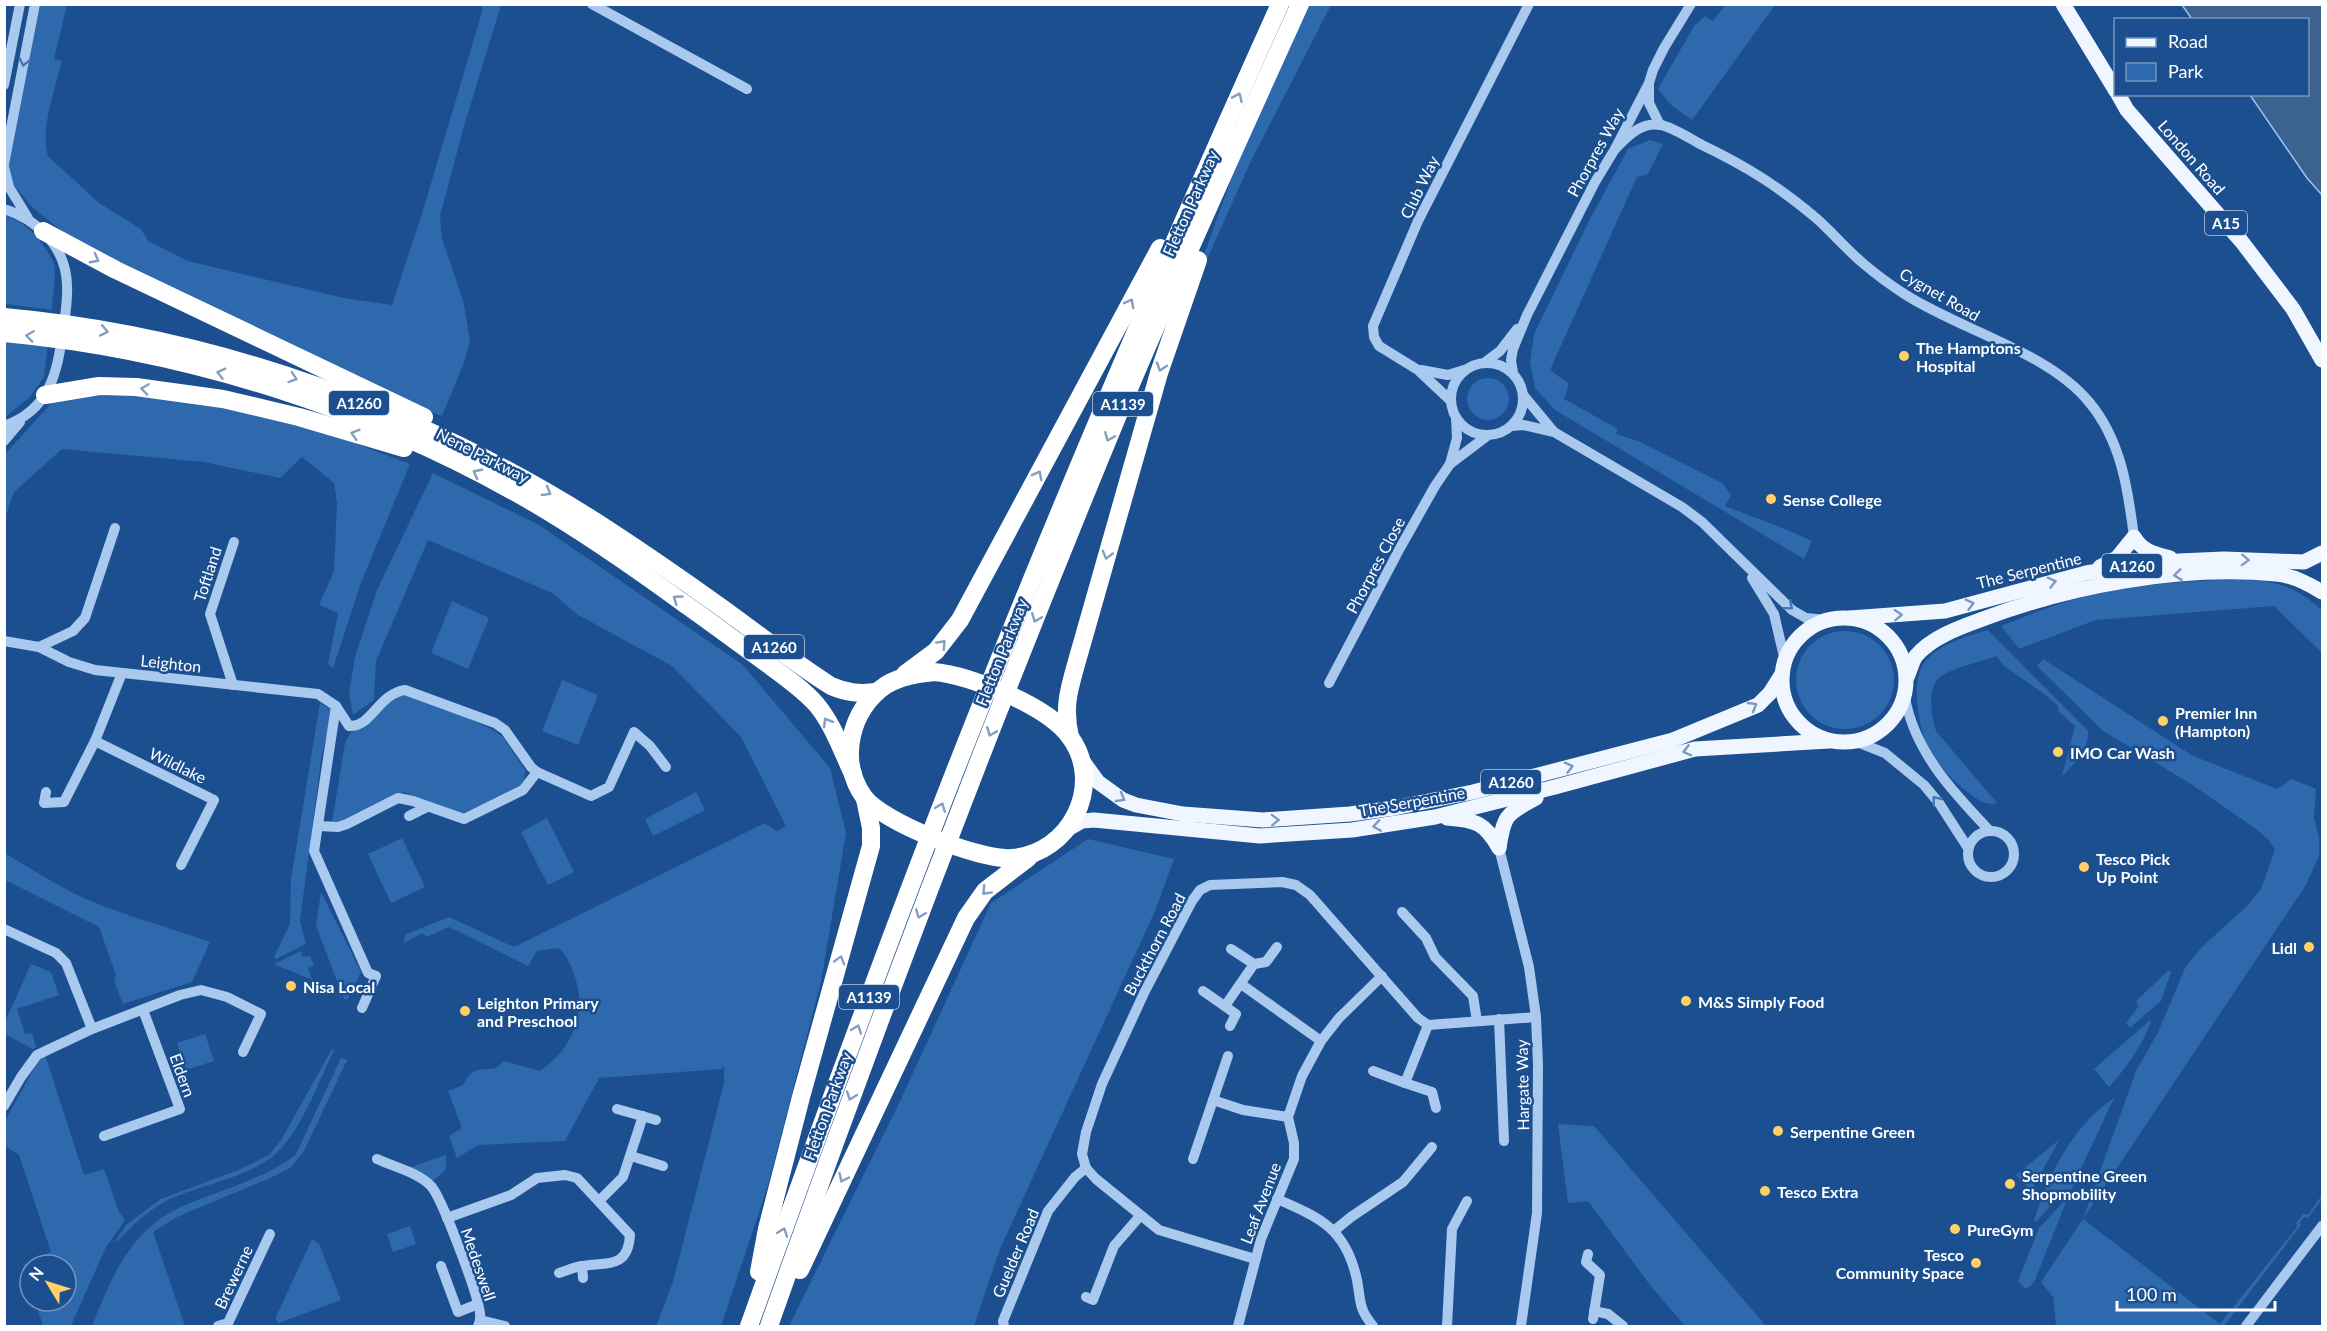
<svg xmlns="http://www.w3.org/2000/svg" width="2327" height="1331" viewBox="0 0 2327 1331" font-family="Lato,sans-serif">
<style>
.green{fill:#2e69ad}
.water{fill:#3c6290;stroke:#9cc4f0;stroke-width:1.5}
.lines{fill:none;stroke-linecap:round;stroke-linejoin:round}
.minor{stroke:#a9c9ee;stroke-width:10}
.major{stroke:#f0f6ff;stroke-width:15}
.highway{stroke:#fff;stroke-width:18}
.oneway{stroke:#4674ac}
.oneway2{stroke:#829ec1}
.oneway3{stroke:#7b9ac1}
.poi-dot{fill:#ffd166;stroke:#1b4f8f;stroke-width:2}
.labels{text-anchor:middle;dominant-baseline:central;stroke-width:5;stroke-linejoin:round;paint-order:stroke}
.shield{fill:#1b4f8f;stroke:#bbcadd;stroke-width:1.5}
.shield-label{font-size:15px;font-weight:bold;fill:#fff}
.street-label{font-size:16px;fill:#fff;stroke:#1b4f8f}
.poi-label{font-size:16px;font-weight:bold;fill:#fff;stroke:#1b4f8f;text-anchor:start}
</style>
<rect width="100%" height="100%" fill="#1b4f8f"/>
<!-- green -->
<g class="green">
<path d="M1726,4L1775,5L1692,120L1671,105L1658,89L1694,26L1705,16L1713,21Z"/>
<path d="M40,5H67L54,59L62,61C55,88 40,130 48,156L99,203L141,229L148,241L188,261L344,298L392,305L424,207L482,12V5H501L464,126L440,216L442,239L463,300L470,341L464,363L442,416L380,392L81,246L33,208L12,183L8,165Z"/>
<path d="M1306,5H1331L1251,161L1185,308L1238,160Z"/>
<path d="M1650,140L1663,144L1648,174L1637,177L1550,370L1569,384L1564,399L1618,429L1616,434L1638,441L1722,483L1731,495L1725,506L1780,527L1812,541L1804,559L1555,410L1535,388L1530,362L1534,334L1590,219L1628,149Z"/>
<path d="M5,216C25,220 46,244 54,264C57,273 52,299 52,310L5,304Z"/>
<path d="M5,341L48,345L44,377L29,398L5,417Z"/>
<circle cx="1488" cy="399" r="21"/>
<path d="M145,395L288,418L410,464L361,583L333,668L328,664L338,613L319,605L334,571L337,503L334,483L302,457L280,478L204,462L62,449L14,492L5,518V454L57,397Z"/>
<path d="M433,473L539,525L743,665L830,768L846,833L821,982L768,1185L721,1326H656L673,1282L724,1083V1065L722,1069L599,1078L565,1141L478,1145L457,1158L449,1136L462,1128L448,1091L463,1085C472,1066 479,1071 496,1068L504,1061L540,1071C573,1049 589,1009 573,972C570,963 566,955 559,948L537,951L528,966L449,927L426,937L423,933L403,943L406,934L449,917L514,947L765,823L777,831L786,826L741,737L672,666L578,615L552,593L428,540L376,661L374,700L353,715L349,693L355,657L377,590Z"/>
<path d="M2245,579C2282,583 2294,586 2322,610V653L2274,606L2096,620L2019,649L2001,626C2030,614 2059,603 2089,595C2140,583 2193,581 2245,579Z"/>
<path d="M452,601L489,618L468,669L431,653Z"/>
<path d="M1988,630L2088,731C2088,752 2075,763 2062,776L2075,726L2059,712L2057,705L2043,693L2004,666L1997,656C1980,662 1959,666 1943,675C1926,684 1931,716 1936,731L1997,803C1992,804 1988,804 1983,802C1968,796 1934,763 1928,748C1919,727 1910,683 1924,663C1938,644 1967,636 1988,630Z"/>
<circle cx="1845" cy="680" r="49"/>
<path d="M2043,659L2193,756L2277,789L2292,779L2316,789L2314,817L2319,838V856L2306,885L2083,1219L2220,1324L2297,1227L2296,1223L2303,1214L2308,1215L2322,1195V1199L2308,1218L2304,1217L2300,1222L2301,1225L2224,1326H2056L2053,1297L2041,1282L2083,1219L2136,1071L2158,1032L2186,966L2203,946L2246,907L2261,889L2275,850L2268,839L2256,829L2191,784L2103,731L2037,666Z"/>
<path d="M562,680L598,695L578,745L542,731Z"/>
<path d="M408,693L455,712L495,731L503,737L525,770L524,780L518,789L461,814L403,792L336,824L332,822L345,743L351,732L362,729L390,699Z"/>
<path d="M320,703L332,710L321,760L300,921L306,944L276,959L274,957L290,924L291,879Z"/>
<path d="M696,792L705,810L653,836L645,819Z"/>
<path d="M547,818L574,872L548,885L521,832Z"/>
<path d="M402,838L425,887L391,903L368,854Z"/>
<path d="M1088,839L1174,859L1155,911L1000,1249L974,1326H789L901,1099L991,903Z"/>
<path d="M4,853C31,868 57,886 84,898C125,916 168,927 210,942L192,982L123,1004L114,981L116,975L99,927L5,880Z"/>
<path d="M321,892L361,972L348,999H344L316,926Z"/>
<path d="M301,951L303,957L310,956L314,966L308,968L312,980L274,964Z"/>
<path d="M31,964L51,972L59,995L17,1009L25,1034L32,1033L36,1047L33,1049L4,1034L5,1022Z"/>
<path d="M2168,971L2171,972L2161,1001L2130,1028L2126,1023L2139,1006L2136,1001Z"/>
<path d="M2149,1021L2151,1022C2141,1047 2127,1067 2109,1087L2094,1069Z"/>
<path d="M205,1034L214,1061L186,1070L177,1043Z"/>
<path d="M332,1049L334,1050C318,1082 301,1134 272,1157C244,1178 206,1184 174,1197C151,1207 134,1224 117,1242L116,1240L126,1225L161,1199L241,1169L269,1155L281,1140Z"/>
<path d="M45,1055L84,1175L104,1169L119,1212L125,1220L105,1249L71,1326H43L35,1301H66V1265H30V1286L23,1265L51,1252L19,1155L5,1146V1121L39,1059Z"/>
<path d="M341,1058L347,1060L304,1151L291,1167L277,1175L177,1217L153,1232L185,1326H92C108,1286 123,1246 160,1219C179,1205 204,1198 227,1189C248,1181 280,1169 296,1154Z"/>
<path d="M2114,1098L2071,1190L2065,1189L2036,1222L2034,1221C2048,1175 2073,1125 2114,1098Z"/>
<path d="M1558,1124L1594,1126L1766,1326H1685L1650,1285L1588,1201L1568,1203Z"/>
<path d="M2060,1139L2031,1191L2016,1175Z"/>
<path d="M446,1155V1169L431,1183L408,1168Z"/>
<path d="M2068,1197L2035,1280L2031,1286L2025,1289L2018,1281L2039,1228Z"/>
<path d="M410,1226L416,1244L393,1252L387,1234Z"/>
<path d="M312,1239L319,1244L341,1300L279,1323L275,1319Z"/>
</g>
<!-- water -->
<path class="water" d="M2182,5H2322V195L2307,178L2250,95L2308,94V20L2192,19Z"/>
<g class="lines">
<!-- minor -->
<g class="minor">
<path d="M592,4L747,89"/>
<path d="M4,85L20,4"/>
<path d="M1649,86V103L1660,125"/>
<path d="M1615,149C1627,137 1641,121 1661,125C1672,127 1691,139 1702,145C1746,166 1778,186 1816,218C1833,233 1848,251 1865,265C1878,276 1892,286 1906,295C1961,330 2048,352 2089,402C2121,440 2128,489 2134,537"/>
<path d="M4,164L35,4"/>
<path d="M4,167L9,187L28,218"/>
<path d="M4,209C39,220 66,248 67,285C68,300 65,316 63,331C57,373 50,410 4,426"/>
<circle cx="1487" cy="399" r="36"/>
<path d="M1484,363L1500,351L1517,329"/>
<path d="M1421,370L1448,375L1464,370"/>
<path d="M1513,373L1511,360L1513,349L1527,315L1595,182L1615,149L1649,83L1653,70L1664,48L1691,4"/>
<path d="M1524,396L1553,431"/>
<path d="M1451,401L1418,370L1379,346L1374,337L1373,326L1418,221L1529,4"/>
<path d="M1512,426L1523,425L1554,432L1682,507L1702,522L1792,610L1806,618L1827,620"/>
<path d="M4,441L20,422"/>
<path d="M1450,464L1457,438L1456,418"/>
<path d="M1752,578L1774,614L1785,661"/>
<path d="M4,641L39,647L69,662L95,670L318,694L336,706L349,726C371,728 378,694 405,690L495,723L505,730L531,767L537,772L591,796L609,787L634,732L650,746L666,767"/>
<path d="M39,647L73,631L85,618L115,528"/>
<path d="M1329,683L1400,548L1435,486L1450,464L1487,436"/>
<path d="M233,685L210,614L234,542"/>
<path d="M1905,697C1914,751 1953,792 1989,830"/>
<path d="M336,706L314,851L368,973L376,976L362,1008"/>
<path d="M95,741L214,800L181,865"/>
<path d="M1857,742L1885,753L1924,785L1939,803L1968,848"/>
<path d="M46,792L44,803L64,802L95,741L122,673"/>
<path d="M409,816L427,807"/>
<path d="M318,826L338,827L347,824L398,798L413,801L464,819L523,790L537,772"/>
<circle cx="1991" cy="854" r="23"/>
<path d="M1499,848L1529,967L1536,1017L1538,1065L1537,1213L1521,1326"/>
<path d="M1402,912L1426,938L1435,957L1473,996L1477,1021"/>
<path d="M4,929L56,953L66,963L92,1029L37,1055L21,1077L4,1106"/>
<path d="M1231,949L1254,964L1266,962L1277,947"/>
<path d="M1241,984L1321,1041"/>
<path d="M1203,991L1236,1014L1230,1026"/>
<path d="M1225,1006L1254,964"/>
<path d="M1499,1019L1504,1141"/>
<path d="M1428,1025L1405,1083L1432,1092L1436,1108"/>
<path d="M92,1029L180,995L201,990L227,997L261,1014L243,1052"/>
<path d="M1373,1071L1405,1083"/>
<path d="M1213,1100L1243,1110L1288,1117"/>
<path d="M617,1109L656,1120"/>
<path d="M104,1136L180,1109L143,1010"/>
<path d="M631,1156L663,1166"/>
<path d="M377,1159C394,1167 417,1172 431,1186C442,1198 476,1290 479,1308C481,1315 481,1320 478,1326"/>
<path d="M1193,1159L1228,1056"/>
<path d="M1277,1199C1321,1218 1346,1229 1357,1280C1361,1301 1358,1308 1373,1326"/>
<path d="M599,1201L623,1177L643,1116"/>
<path d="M447,1218L511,1195L537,1178L565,1175L577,1178L630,1235C628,1269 607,1262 582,1266C574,1267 566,1271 559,1273"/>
<path d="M1335,1230L1351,1217L1403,1182L1432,1147"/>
<path d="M1588,1254L1586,1262L1600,1275L1593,1319"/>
<path d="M1255,1259L1159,1230L1096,1179L1086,1168L1082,1154L1086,1132L1102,1084L1145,991L1192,901L1200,890L1210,885L1282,882L1296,885L1310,895L1418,1018L1428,1025L1536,1017"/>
<path d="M441,1266L458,1312L478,1304"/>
<path d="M582,1266L583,1278"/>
<path d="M1086,1297L1093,1300L1114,1246L1140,1216"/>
<path d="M1594,1311L1608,1314L1623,1326"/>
<path d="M480,1320L505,1326"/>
<path d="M218,1326L228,1323L270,1234"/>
<path d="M1004,1326L1003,1321L1048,1211L1075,1177L1086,1168"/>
<path d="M1238,1326L1261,1239L1294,1159V1143L1288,1117L1302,1076L1321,1041L1339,1018L1382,976"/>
<path d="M1447,1326L1452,1229L1467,1201"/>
<path d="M2246,1326L2322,1226"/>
</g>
<!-- major -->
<g class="major">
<path d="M2063,4L2116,91"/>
<path d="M2118,94L2127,110L2242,242L2293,309L2322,360"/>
<path d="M2100,567L2117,558L2134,537C2143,552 2155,554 2170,558"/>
<circle cx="1844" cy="680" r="62"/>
<path d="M1850,618L1945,611L2086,573L2136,565L2179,561L2224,559L2304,562L2322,553"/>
<path d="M1907,677C1910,671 1912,661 1916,656C1931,638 1958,628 1980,620C2069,586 2180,565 2276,574C2292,575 2309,584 2322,592"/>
<path d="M1082,760L1098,782L1123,800L1136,805L1183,814L1263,820L1350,814L1394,808L1473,792L1673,740L1758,705L1770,693L1782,674"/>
<path d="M1447,818C1476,820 1485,823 1499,848"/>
<path d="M1068,829L1082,821L1094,820L1260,836L1352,830L1435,817L1555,787L1695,749L1829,741"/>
<path d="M1499,848C1504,814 1507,814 1536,798"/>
</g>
<!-- highway -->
<g class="highway">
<path d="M43,231L116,270L424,417"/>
<path d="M4,317C217,336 425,412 604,527C644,553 683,580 722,608C758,634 793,662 831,686C847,693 860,694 877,692"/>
<path d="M4,333C189,350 374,410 534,503C585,533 634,567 682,602C708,620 733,639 758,657C778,672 800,686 816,704C833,724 842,751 853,774"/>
<path d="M45,395L99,386L136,387L223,399L299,417L404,448"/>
<path d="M934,672C971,675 1048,706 1070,737C1105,785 1070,854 1012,858C981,861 882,822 864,797C838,761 850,709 886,685C901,676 917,674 934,672Z"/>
<path d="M905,674L936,651L960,620L1160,248"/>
<path d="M1070,737C1063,707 1069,689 1077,661L1159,373L1198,260"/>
<path d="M800,1270L966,918L985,891L1028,858"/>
<path d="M759,1272L767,1229L801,1097L871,846V828L865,799"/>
<path d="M749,1326C815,1142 882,958 953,776C1055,516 1165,259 1280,4"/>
<path d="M769,1326C878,1018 995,712 1120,410C1177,274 1239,139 1300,4"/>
</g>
</g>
<!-- one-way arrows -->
<defs><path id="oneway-chevron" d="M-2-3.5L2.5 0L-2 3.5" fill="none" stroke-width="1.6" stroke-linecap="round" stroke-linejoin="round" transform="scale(1.5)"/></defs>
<g class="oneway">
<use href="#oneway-chevron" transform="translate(24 62) rotate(102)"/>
<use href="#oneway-chevron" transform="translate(1789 606) rotate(40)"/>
<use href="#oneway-chevron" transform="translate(1936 800) rotate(-129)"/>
</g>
<g class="oneway2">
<use href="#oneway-chevron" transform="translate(1238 97) rotate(-66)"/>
<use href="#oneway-chevron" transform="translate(95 259) rotate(28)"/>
<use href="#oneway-chevron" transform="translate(1130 303) rotate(-62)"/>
<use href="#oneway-chevron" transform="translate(104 331) rotate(11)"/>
<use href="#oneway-chevron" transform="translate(30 336) rotate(-172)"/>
<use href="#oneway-chevron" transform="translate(1161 367) rotate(108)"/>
<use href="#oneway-chevron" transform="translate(221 373) rotate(-165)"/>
<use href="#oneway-chevron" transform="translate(293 378) rotate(18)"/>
<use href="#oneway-chevron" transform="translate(145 389) rotate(-172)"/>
<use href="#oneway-chevron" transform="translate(355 434) rotate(-163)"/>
<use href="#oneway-chevron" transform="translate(1109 437) rotate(112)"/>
<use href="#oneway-chevron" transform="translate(477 473) rotate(-152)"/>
<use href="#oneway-chevron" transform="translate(1038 475) rotate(-62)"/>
<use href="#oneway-chevron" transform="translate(547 492) rotate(30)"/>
<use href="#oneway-chevron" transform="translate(1107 555) rotate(106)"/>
<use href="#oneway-chevron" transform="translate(677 599) rotate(-144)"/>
<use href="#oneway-chevron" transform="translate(1036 618) rotate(112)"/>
<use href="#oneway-chevron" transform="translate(942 644) rotate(-47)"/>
<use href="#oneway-chevron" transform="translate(827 722) rotate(-121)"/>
<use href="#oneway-chevron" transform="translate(991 732) rotate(112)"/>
<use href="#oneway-chevron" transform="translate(941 807) rotate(-69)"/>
<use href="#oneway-chevron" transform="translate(986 891) rotate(133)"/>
<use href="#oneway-chevron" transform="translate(920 914) rotate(111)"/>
<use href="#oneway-chevron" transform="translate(840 960) rotate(-74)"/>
<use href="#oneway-chevron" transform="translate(857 1029) rotate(-70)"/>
<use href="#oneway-chevron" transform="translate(851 1096) rotate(110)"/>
<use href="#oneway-chevron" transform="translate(843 1178) rotate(115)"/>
<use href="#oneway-chevron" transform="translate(783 1232) rotate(-70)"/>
</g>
<g class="oneway3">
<use href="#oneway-chevron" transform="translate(2245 560) rotate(2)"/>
<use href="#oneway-chevron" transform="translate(2178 575) rotate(173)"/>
<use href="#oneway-chevron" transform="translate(2052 582) rotate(-15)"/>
<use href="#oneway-chevron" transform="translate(1970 604) rotate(-15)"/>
<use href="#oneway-chevron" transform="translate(1898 615) rotate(-3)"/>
<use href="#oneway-chevron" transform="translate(1753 706) rotate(-30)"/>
<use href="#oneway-chevron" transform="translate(1687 751) rotate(166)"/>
<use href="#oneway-chevron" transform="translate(1569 767) rotate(-15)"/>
<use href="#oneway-chevron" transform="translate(1121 798) rotate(30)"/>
<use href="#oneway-chevron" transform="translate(1275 820) rotate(-2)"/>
<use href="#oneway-chevron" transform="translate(1377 826) rotate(172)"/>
</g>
<!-- markers -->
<g class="poi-dot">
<circle cx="1904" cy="356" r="6"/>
<circle cx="1771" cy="499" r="6"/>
<circle cx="2163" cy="721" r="6"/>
<circle cx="2058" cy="752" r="6"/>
<circle cx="2084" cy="867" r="6"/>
<circle cx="2309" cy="947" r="6"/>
<circle cx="291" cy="986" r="6"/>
<circle cx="1686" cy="1001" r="6"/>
<circle cx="465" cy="1011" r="6"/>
<circle cx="1778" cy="1131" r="6"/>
<circle cx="2010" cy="1184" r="6"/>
<circle cx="1765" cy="1191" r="6"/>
<circle cx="1955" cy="1229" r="6"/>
<circle cx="1976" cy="1263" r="6"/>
</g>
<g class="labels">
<!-- shield labels -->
<g class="shield">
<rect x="2205" y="211" width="42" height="24" rx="4.5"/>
<rect x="329" y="391" width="60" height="24" rx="4.5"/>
<rect x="1093" y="392" width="60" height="24" rx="4.5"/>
<rect x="2102" y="554" width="60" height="24" rx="4.5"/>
<rect x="744" y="635" width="60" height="24" rx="4.5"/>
<rect x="1481" y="770" width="60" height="24" rx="4.5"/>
<rect x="839" y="985" width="60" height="24" rx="4.5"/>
</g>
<g class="shield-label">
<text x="2226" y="223">A15</text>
<text x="359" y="403">A1260</text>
<text x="1123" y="404">A1139</text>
<text x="2132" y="566">A1260</text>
<text x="774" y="647">A1260</text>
<text x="1511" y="782">A1260</text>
<text x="869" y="997">A1139</text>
</g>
<!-- street labels -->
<g class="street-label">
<text transform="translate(1595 152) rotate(-61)">Phorpres Way</text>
<text transform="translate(2192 157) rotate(49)">London Road</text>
<text transform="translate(1419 187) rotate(-64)">Club Way</text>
<text transform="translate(1190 203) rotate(-66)">Fletton Parkway</text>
<text transform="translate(1940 294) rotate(30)">Cygnet Road</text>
<text transform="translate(483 455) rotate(27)">Nene Parkway</text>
<text transform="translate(1375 565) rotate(-62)">Phorpres Close</text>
<text transform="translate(2029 570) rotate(-14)">The Serpentine</text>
<text transform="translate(207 574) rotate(-72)">Toftland</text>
<text transform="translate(1001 652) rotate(-68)">Fletton Parkway</text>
<text transform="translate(171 663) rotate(6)">Leighton</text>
<text transform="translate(178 765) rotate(26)">Wildlake</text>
<text transform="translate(1412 801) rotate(-10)">The Serpentine</text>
<text transform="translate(1154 944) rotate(-62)">Buckthorn Road</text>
<text transform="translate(183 1075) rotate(70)">Eldern</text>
<text transform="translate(1522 1085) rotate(-91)">Hargate Way</text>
<text transform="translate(827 1106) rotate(-70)">Fletton Parkway</text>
<text transform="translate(1260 1203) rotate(-69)">Leaf Avenue</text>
<text transform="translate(1015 1253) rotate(-67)">Guelder Road</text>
<text transform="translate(479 1264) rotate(71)">Medeswell</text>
<text transform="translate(233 1277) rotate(-65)">Brewerne</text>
</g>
<!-- poi labels -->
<g class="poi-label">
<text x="1916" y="347">The Hamptons<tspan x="1916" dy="18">Hospital</tspan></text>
<text x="1783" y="499">Sense College</text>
<text x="2175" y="712">Premier Inn<tspan x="2175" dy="18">(Hampton)</tspan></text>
<text x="2070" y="752">IMO Car Wash</text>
<text x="2096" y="858">Tesco Pick<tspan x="2096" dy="18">Up Point</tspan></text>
<text x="2297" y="947" text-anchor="end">Lidl</text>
<text x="303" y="986">Nisa Local</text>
<text x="1698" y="1001">M&amp;S Simply Food</text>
<text x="477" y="1002">Leighton Primary<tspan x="477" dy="18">and Preschool</tspan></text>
<text x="1790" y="1131">Serpentine Green</text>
<text x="2022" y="1175">Serpentine Green<tspan x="2022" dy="18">Shopmobility</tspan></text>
<text x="1777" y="1191">Tesco Extra</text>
<text x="1967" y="1229">PureGym</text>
<text x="1964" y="1254" text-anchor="end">Tesco<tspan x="1964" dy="18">Community Space</tspan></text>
</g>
</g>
<!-- border -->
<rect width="2327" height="1331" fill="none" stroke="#ffffff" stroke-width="12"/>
<!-- legend -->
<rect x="2114" y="18" width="195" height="78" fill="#1b4f8f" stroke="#7695bc" stroke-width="1.5"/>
<rect x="2126" y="38" width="30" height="9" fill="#f0f6ff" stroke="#7695bc" stroke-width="1.5"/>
<text x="2168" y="48" font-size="18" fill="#ffffff">Road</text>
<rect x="2126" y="63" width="30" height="18" fill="#2e69ad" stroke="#7695bc" stroke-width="1.5"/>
<text x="2168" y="78" font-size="18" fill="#ffffff">Park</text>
<!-- north arrow -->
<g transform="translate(48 1283) rotate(308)"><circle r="28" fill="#1b4f8f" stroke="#7695bc" stroke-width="1.5"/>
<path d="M0-4.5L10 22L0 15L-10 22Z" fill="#ffd166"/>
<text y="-9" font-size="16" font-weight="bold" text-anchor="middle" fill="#ffffff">N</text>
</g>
<!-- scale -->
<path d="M2117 1301v9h158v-9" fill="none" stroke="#ffffff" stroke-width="3"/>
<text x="2126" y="1301" font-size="18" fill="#ffffff" stroke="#1b4f8f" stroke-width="4.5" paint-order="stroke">100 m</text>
</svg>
